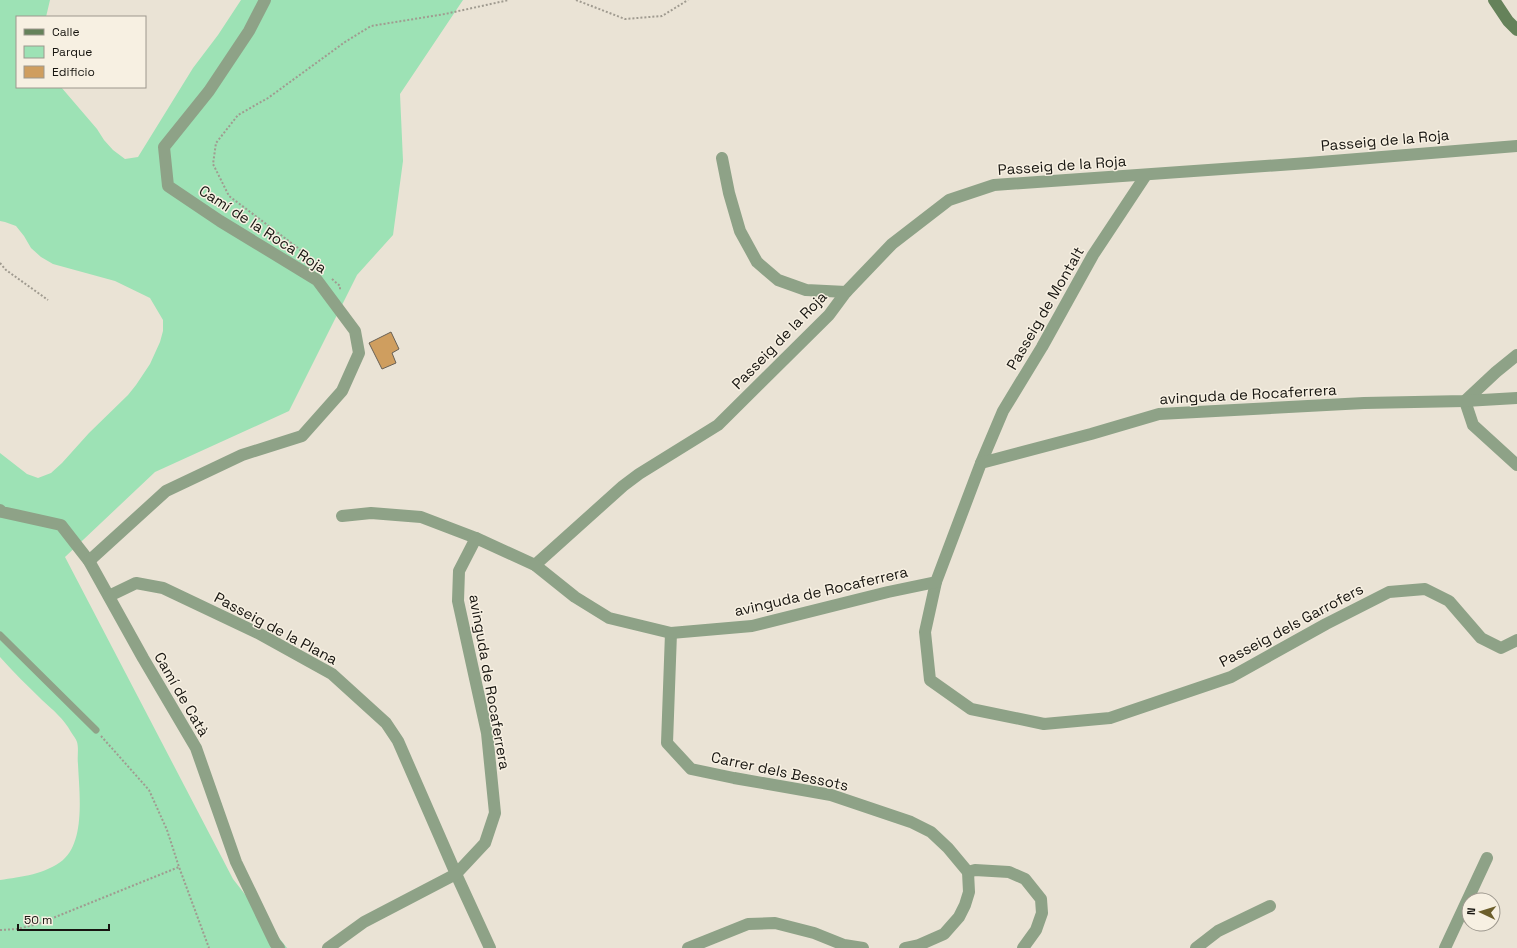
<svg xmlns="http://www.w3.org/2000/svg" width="1517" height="948" viewBox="0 0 1517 948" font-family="'Space Grotesk',sans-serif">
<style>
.green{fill:#9de2b5}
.building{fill:#cf9e5f;stroke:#696156}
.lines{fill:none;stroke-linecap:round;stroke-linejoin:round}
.path{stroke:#a09b90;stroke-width:2;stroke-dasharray:2 2;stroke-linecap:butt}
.lane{stroke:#8ea287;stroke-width:7}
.street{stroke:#8ea287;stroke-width:12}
.secondary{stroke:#65825a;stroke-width:12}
.labels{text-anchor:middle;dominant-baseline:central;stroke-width:3;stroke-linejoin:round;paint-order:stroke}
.street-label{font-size:15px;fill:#171510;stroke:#f7f0e2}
</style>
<rect width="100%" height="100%" fill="#eae3d5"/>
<!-- green -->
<path class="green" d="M0,0H50L46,17H17V87H61L97,129L104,140L113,150L125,159L138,157L193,68L218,35L241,0H463L400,94L403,161L393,235L357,275L289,411L155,472L65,557L233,879L287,948H0V880C21,877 46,874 63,860C86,840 79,790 78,764C77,757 79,749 77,742C76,739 73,735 71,732C64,719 53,710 42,700C28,686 13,672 0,657V453L27,474L38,478L51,473L62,463L89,433L128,395L136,385L150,364L160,342L163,331V320L150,298L115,281L53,264L41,257L31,248L24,236L16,226L5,222L0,221Z"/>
<!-- building -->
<path class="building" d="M391,332L399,349L392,353L396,363L382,369L369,343Z"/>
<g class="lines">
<!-- path -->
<g class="path">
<path d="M576,0L625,19L662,16L688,0"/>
<path d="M0,263L6,270L48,300"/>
<path d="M316,264L298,248L229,196L213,164L216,143L238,115L268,98L345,42L371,26L445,14L509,0"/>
<path d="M332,279L340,286V290"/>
<path d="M101,736L149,790L167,830L179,867L209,948"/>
<path d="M0,930L17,929L38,924L179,867"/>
</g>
<!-- lane -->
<path class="lane" d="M0,635L96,730"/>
<!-- street -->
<g class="street">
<path d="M722,158L729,193L740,231L757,262L778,280L806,290L846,292"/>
<path d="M1465,401L1473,425L1517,465"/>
<path d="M1465,401L1496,372L1517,355"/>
<path d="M981,463L1003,411L1042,347L1093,255L1146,175"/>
<path d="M0,510L2,512L61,525L89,561L143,658L196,748L236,862L275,943L279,948"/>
<path d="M342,516L371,513L421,517L476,538"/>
<path d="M89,561L166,491L242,455L302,436L342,391L359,353L355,331L317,280L220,221L168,186L164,147L209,91L249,31L265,0"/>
<path d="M535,565L623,486L639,474L718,425L829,315L846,292L892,244L949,200L994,185L1308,163L1517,146"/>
<path d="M936,582L925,632L930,680L971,709L1044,724L1110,718L1231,677L1326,624L1389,592L1425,589L1449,601L1481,638L1501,648L1517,640"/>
<path d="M109,596L136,583L163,588L258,633L332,674L386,723L398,741L456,874L490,948"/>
<path d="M671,633L667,743L691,769L734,778L831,795L911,822L931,832L948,848L968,872L969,892L965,905L959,917L944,934L919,945L905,948"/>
<path d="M968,872L975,870L1009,872L1025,879L1041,899L1042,913L1036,930L1023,948"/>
<path d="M328,948L364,922L456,874L485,843L495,813L487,733L458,601L459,571L476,538L535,565L575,597L609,618L671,633L752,626L888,592L936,582L981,463L1091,434L1159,414L1364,403L1465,401L1517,398"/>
<path d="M688,948L748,924L775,923L814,933L844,945L863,948"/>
<path d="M1196,948L1218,931L1270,906"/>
<path d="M1445,948L1487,858"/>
</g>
<!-- secondary -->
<path class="secondary" d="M1494,0L1508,21L1517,30"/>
</g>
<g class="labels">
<!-- street labels -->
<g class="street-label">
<text transform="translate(1385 140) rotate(-5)">Passeig de la Roja</text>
<text transform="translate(1062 165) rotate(-4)">Passeig de la Roja</text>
<text transform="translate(263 229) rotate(33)">Camí de la Roca Roja</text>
<text transform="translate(1045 308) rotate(-60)">Passeig de Montalt</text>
<text transform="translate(779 340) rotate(-46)">Passeig de la Roja</text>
<text transform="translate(1248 394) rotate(-3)">avinguda de Rocaferrera</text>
<text transform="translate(821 591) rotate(-13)">avinguda de Rocaferrera</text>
<text transform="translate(1291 625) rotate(-28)">Passeig dels Garrofers</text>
<text transform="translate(276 628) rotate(28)">Passeig de la Plana</text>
<text transform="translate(490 682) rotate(80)">avinguda de Rocaferrera</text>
<text transform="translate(182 694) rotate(60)">Camí de Catà</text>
<text transform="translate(780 771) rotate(12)">Carrer dels Bessots</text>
</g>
</g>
<!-- legend -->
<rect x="16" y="16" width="130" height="72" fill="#f7f0e2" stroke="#9d988e"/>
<rect x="24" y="29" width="20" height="6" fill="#65825a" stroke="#9d988e"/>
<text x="52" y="36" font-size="12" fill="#171510">Calle</text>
<rect x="24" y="46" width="20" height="12" fill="#9de2b5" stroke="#9d988e"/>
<text x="52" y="56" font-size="12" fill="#171510">Parque</text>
<rect x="24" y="66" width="20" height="12" fill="#cf9e5f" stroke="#9d988e"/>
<text x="52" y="76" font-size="12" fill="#171510">Edificio</text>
<!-- north arrow -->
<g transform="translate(1481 912) rotate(274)"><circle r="19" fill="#f7f0e2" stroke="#9d988e"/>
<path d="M0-3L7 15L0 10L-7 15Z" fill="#6c5e2b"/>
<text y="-6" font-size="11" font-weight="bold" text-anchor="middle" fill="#171510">N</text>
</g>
<!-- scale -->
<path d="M18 924v6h91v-6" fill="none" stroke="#171510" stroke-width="2"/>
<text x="24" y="924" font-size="12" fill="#171510" stroke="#f7f0e2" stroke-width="3" paint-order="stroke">50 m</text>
</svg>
